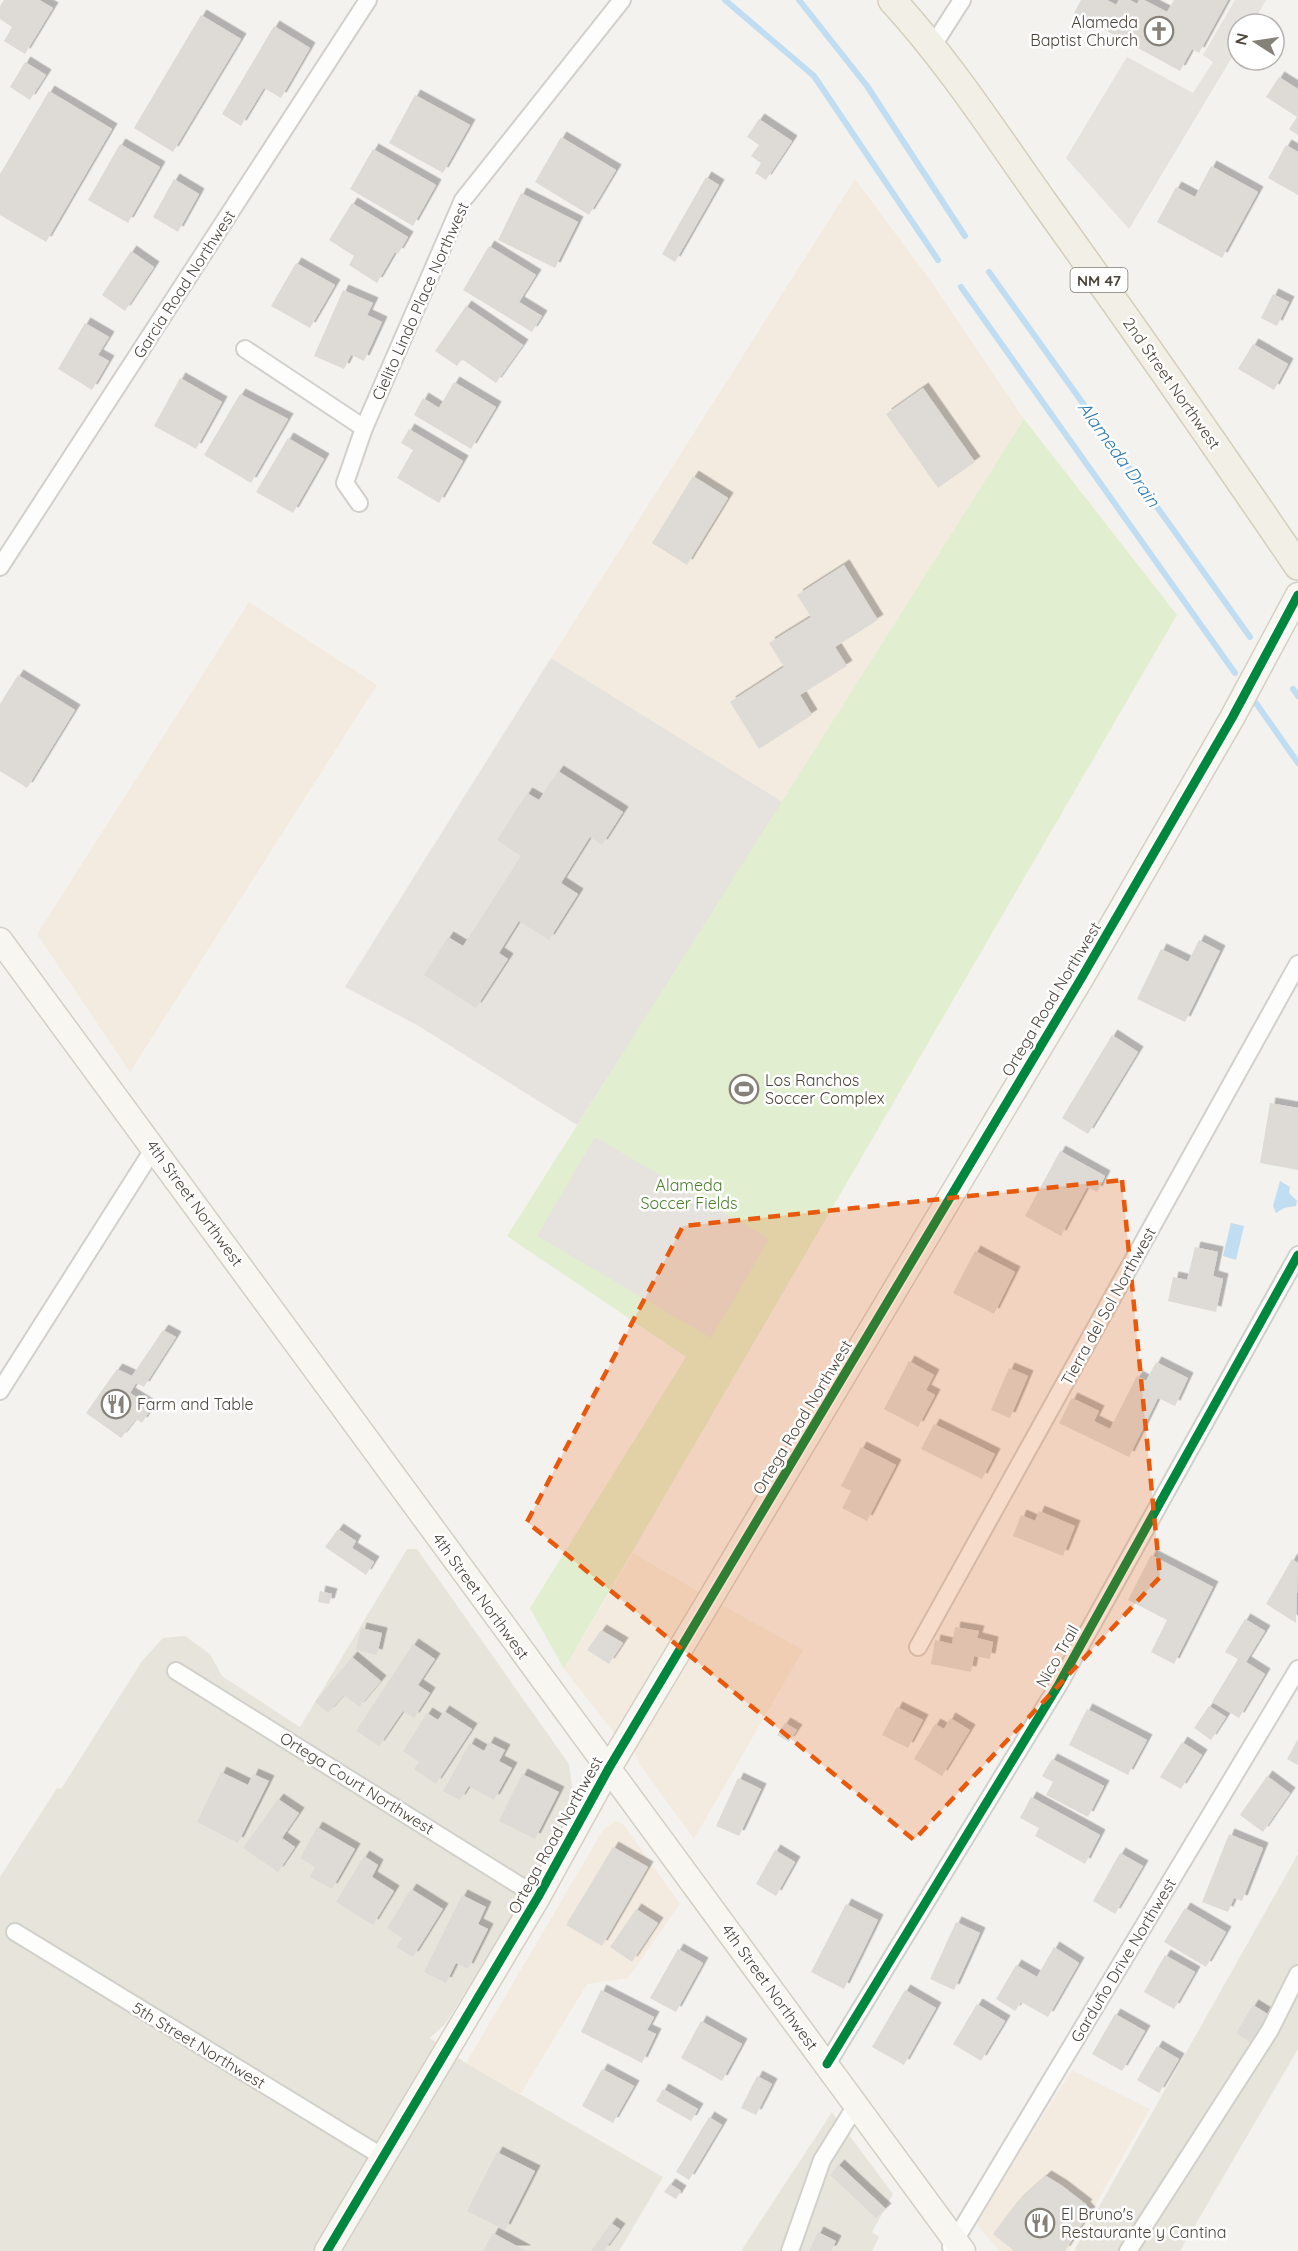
<svg xmlns="http://www.w3.org/2000/svg" width="1298" height="2251" viewBox="0 0 1298 2251" font-family="Quicksand,sans-serif">
<style>
.residential{fill:#e7e4dc}
.commercial{fill:#f3ebdf}
.industrial{fill:#e6e2de}
.green{fill:#e1eecf}
.parking{fill:#e6e3df}
.water{fill:#c0ddf1}
.lines{fill:none;stroke-linecap:round;stroke-linejoin:round}
.stream{stroke:#c0ddf1;stroke-width:6}
.building{fill:#dedbd6;filter:url(#shadow)}
.street-casing{stroke:#d2d0cb;stroke-width:20}
.secondary-casing{stroke:#d3cfc5;stroke-width:27}
.primary-casing{stroke:#d6cebb;stroke-width:30}
.street{stroke:#fdfdfc;stroke-width:16}
.secondary{stroke:#f7f6f1;stroke-width:24}
.primary{stroke:#f2efe6;stroke-width:27}
.cycleway-casing{stroke:#fff;stroke-width:13}
.cycleway{stroke:#00873e;stroke-width:9}
.marked{fill:#e8590c;fill-opacity:0.2;stroke:#e8590c;stroke-width:4.5;stroke-dasharray:12 8;stroke-linejoin:round}
.labels{text-anchor:middle;dominant-baseline:central;stroke-width:5;stroke-linejoin:round;paint-order:stroke}
.shield{fill:#fff;stroke:#817c74;stroke-width:1.5}
.shield-label{font-size:15px;font-weight:bold;fill:#4b4439}
.poi-label{font-size:16px;fill:#4b4439;stroke:#fff;text-anchor:start}
.street-label{font-size:16px;fill:#4b4439;stroke:#fff}
.park-label{font-size:16px;fill:#4a7f2a;stroke:#fff}
.water-label{font-size:18px;font-style:italic;fill:#2e7ab2;stroke:#fff}
</style>
<defs>
<filter id="shadow"><feDropShadow dx="5.5" dy="-5.5" stdDeviation="0" flood-color="#0004"/></filter>
</defs>
<rect width="100%" height="100%" fill="#f4f2ee"/>
<!-- residential -->
<g class="residential">
<path d="M407,1549H417L569,1764L576,1814L446,2023L430,2038L466,2063L663,2177L619,2251H0V1877L57,1788L61,1789L142,1661L163,1638L185,1636L210,1654L222,1676L300,1727Z"/>
<path d="M1298,1854V2049L1180,2251H1074Z"/>
<path d="M832,2112L893,2194L872,2232L879,2237L872,2251H741Z"/>
</g>
<!-- commercial -->
<g class="commercial">
<path d="M855,179L930,280L1024,419L782,802L551,658Z"/>
<path d="M249,602L377,685L130,1072L37,934Z"/>
<path d="M633,1553L699,1592L615,1734L564,1669Z"/>
<path d="M718,1603L803,1650L694,1839L640,1765L633,1748Z"/>
<path d="M616,1821L624,1825L680,1904L628,1978L587,1984L520,2095L466,2063L603,1830Z"/>
<path d="M1072,2070L1150,2109L1069,2251H999L975,2222Z"/>
</g>
<!-- industrial -->
<path class="industrial" d="M551,658L784,803L577,1125L417,1025L345,987Z"/>
<!-- green -->
<path class="green" d="M1024,419L1177,615L564,1669L530,1608L686,1357L507,1236Z"/>
<!-- parking -->
<g class="parking">
<path d="M1235,0H1266L1252,24H1238V47L1129,229L1066,158L1127,57L1193,93L1213,62L1203,55Z"/>
<path d="M595,1137L769,1239L711,1338L537,1236Z"/>
</g>
<!-- water -->
<g class="water">
<path d="M1280,1181L1290,1187L1289,1193L1297,1201L1296,1206L1284,1208L1276,1213L1273,1206Z"/>
<path d="M1231,1223L1244,1226L1236,1260L1223,1256Z"/>
</g>
<g class="lines">
<!-- stream -->
<g class="stream">
<path d="M725,0L814,76L938,260"/>
<path d="M799,0L867,86L965,236"/>
<path d="M989,272L1250,637"/>
<path d="M961,287L1235,673"/>
<path d="M1293,689L1298,696"/>
<path d="M1256,703L1298,763"/>
</g>
</g>
<!-- building -->
<g class="building">
<path d="M4,0H39L53,8L25,54L4,41L12,27L0,19V6Z"/>
<path d="M1081,0H1107L1116,5L1119,0H1130L1137,4L1139,0H1144L1167,12L1174,0H1228L1199,53L1192,49L1180,71L1074,13Z"/>
<path d="M201,15L241,39L173,152L134,128Z"/>
<path d="M274,26L310,48L281,98L264,88L241,126L222,114Z"/>
<path d="M25,62L46,75L30,100L10,87Z"/>
<path d="M1279,77L1298,89V135L1289,129L1297,117L1266,97Z"/>
<path d="M49,91L112,129L46,242L0,215V174Z"/>
<path d="M415,95L470,125L443,173L389,143Z"/>
<path d="M759,119L792,141L766,180L755,173L761,163L751,156L759,145L747,137Z"/>
<path d="M561,137L616,170L589,215L535,182Z"/>
<path d="M120,144L160,167L128,223L88,200Z"/>
<path d="M1286,145L1298,152V195L1268,178Z"/>
<path d="M373,149L436,185L413,226L350,189Z"/>
<path d="M1211,166L1258,192L1222,258L1157,222L1176,187L1195,197Z"/>
<path d="M706,177L719,185L675,262L662,254Z"/>
<path d="M174,179L199,194L178,232L153,217Z"/>
<path d="M521,193L578,222L555,268L498,240Z"/>
<path d="M352,203L408,237L398,254L395,252L377,283L349,265L354,256L329,240Z"/>
<path d="M489,246L536,275L519,302L542,316L532,332L463,290Z"/>
<path d="M131,251L154,267L125,311L102,295Z"/>
<path d="M296,263L335,285L310,328L271,306Z"/>
<path d="M343,290L373,303L367,315L382,322L364,361L351,355L344,369L314,356Z"/>
<path d="M1273,294L1289,302L1277,326L1261,318Z"/>
<path d="M466,306L523,345L496,383L462,359L457,366L435,351Z"/>
<path d="M85,323L109,337L98,355L109,361L92,390L58,369Z"/>
<path d="M1253,344L1288,364L1274,390L1238,369Z"/>
<path d="M180,378L222,402L196,449L154,426Z"/>
<path d="M454,382L496,407L471,449L414,415L423,398L439,408Z"/>
<path d="M923,388L975,462L938,488L886,414Z"/>
<path d="M240,394L288,419L251,483L204,455Z"/>
<path d="M409,429L463,461L439,503L397,478L413,450L401,443Z"/>
<path d="M288,438L324,459L293,513L256,492Z"/>
<path d="M693,476L728,498L687,565L652,543Z"/>
<path d="M844,565L878,620L835,647L847,666L800,695L812,715L759,749L730,702L784,667L769,643L811,617L797,595Z"/>
<path d="M18,675L75,710L27,788L0,771V704Z"/>
<path d="M558,771L623,812L602,845L590,837L561,883L578,894L549,940L519,921L499,953L508,959L476,1008L424,975L448,937L463,946L521,856L497,840L527,793L539,800Z"/>
<path d="M1199,940L1220,951L1185,1022L1137,999L1161,949L1188,962Z"/>
<path d="M1112,1035L1138,1052L1088,1134L1062,1118Z"/>
<path d="M1270,1103L1298,1108V1170L1260,1163Z"/>
<path d="M1060,1151L1105,1176L1097,1192L1087,1187L1061,1236L1025,1216Z"/>
<path d="M1195,1247L1218,1252L1213,1276L1223,1279L1216,1312L1168,1301L1173,1277L1187,1280Z"/>
<path d="M975,1251L1015,1272L994,1314L953,1293Z"/>
<path d="M163,1330L176,1337L144,1387L136,1383L130,1393L152,1407L142,1423L136,1419L121,1438L86,1413L117,1369L132,1376Z"/>
<path d="M909,1361L934,1375L926,1390L935,1395L918,1427L884,1409Z"/>
<path d="M1156,1362L1188,1378L1175,1406L1158,1398L1129,1457L1059,1423L1072,1398L1099,1411L1094,1421L1110,1429L1137,1376L1146,1381Z"/>
<path d="M1009,1368L1028,1376L1010,1418L991,1410Z"/>
<path d="M934,1424L995,1454L982,1479L921,1449Z"/>
<path d="M861,1447L896,1465L867,1521L842,1508L851,1491L841,1486Z"/>
<path d="M1039,1511L1075,1526L1063,1556L1013,1536L1021,1515L1035,1521Z"/>
<path d="M338,1529L356,1541L352,1548L374,1562L366,1575L325,1547Z"/>
<path d="M1151,1555L1213,1587L1174,1664L1151,1652L1167,1620L1128,1600Z"/>
<path d="M1292,1559L1298,1563L1296,1623L1266,1604Z"/>
<path d="M320,1591L332,1594L329,1604L318,1602Z"/>
<path d="M1245,1619L1265,1631L1246,1662L1265,1674L1239,1718L1212,1702L1238,1659L1225,1652Z"/>
<path d="M955,1627L979,1631L977,1638L993,1642L990,1659L974,1656L971,1672L931,1664L935,1640L952,1644Z"/>
<path d="M361,1628L382,1633L377,1655L356,1650Z"/>
<path d="M601,1630L623,1643L609,1664L587,1650Z"/>
<path d="M413,1644L435,1659L418,1685L430,1693L414,1718L403,1711L379,1746L356,1731Z"/>
<path d="M352,1657L381,1681L359,1707L344,1695L328,1713L315,1702Z"/>
<path d="M1209,1706L1226,1717L1211,1740L1194,1728Z"/>
<path d="M897,1707L923,1720L908,1748L882,1735Z"/>
<path d="M1087,1709L1147,1740L1128,1775L1069,1745Z"/>
<path d="M444,1711L472,1729L436,1784L414,1769L419,1762L403,1751L427,1713L438,1720Z"/>
<path d="M950,1718L970,1730L942,1776L914,1759L935,1724L944,1729Z"/>
<path d="M785,1723L797,1730L789,1742L777,1735Z"/>
<path d="M1298,1739V1765L1287,1759Z"/>
<path d="M489,1742L505,1750L499,1761L512,1768L494,1800L469,1786L460,1800L443,1791L470,1743L484,1751Z"/>
<path d="M1182,1742L1202,1755L1181,1789L1160,1777Z"/>
<path d="M1052,1759L1104,1786L1088,1817L1046,1795L1053,1782L1042,1776Z"/>
<path d="M221,1772L248,1785L253,1774L269,1781L238,1843L197,1822Z"/>
<path d="M522,1774L559,1792L535,1839L499,1821Z"/>
<path d="M1267,1776L1290,1793L1263,1832L1240,1815Z"/>
<path d="M738,1778L761,1789L739,1836L716,1826Z"/>
<path d="M1031,1797L1100,1835L1085,1864L1035,1836L1039,1828L1020,1818Z"/>
<path d="M278,1799L299,1813L282,1838L295,1847L278,1872L243,1848Z"/>
<path d="M317,1827L355,1849L332,1889L310,1877L315,1867L300,1858Z"/>
<path d="M1229,1834L1263,1848L1242,1901L1234,1898L1228,1912L1202,1902Z"/>
<path d="M613,1847L648,1867L602,1946L566,1925Z"/>
<path d="M775,1850L795,1862L776,1896L756,1884Z"/>
<path d="M1120,1853L1143,1866L1115,1914L1093,1901Z"/>
<path d="M364,1856L378,1865L372,1877L394,1891L373,1925L336,1902Z"/>
<path d="M411,1889L443,1909L413,1957L396,1947L402,1938L387,1928Z"/>
<path d="M462,1895L486,1907L478,1924L488,1929L468,1969L456,1963L446,1983L424,1972Z"/>
<path d="M846,1904L878,1920L844,1989L811,1972Z"/>
<path d="M1185,1908L1226,1932L1206,1967L1164,1942Z"/>
<path d="M636,1909L658,1923L632,1962L610,1947Z"/>
<path d="M956,1922L980,1933L954,1990L930,1979Z"/>
<path d="M1054,1947L1079,1963L1048,2017L1021,2002L1015,2011L996,1999L1016,1965L1037,1977Z"/>
<path d="M678,1949L703,1963L676,2012L650,1998Z"/>
<path d="M1165,1955L1195,1972L1174,2009L1144,1992Z"/>
<path d="M601,1990L654,2017L647,2030L656,2034L642,2063L581,2032Z"/>
<path d="M905,1990L936,2008L904,2065L872,2047Z"/>
<path d="M977,2004L1005,2021L981,2061L953,2044Z"/>
<path d="M1253,2005L1271,2016L1253,2044L1236,2033Z"/>
<path d="M1115,2014L1145,2031L1122,2071L1092,2054Z"/>
<path d="M701,2021L742,2044L722,2081L681,2058Z"/>
<path d="M1157,2046L1179,2059L1159,2093L1137,2080Z"/>
<path d="M602,2069L634,2086L613,2123L582,2106Z"/>
<path d="M757,2076L772,2084L756,2115L741,2108Z"/>
<path d="M663,2089L698,2109L691,2121L656,2101Z"/>
<path d="M709,2117L722,2125L689,2180L676,2172Z"/>
<path d="M497,2152L535,2171L505,2230L467,2211Z"/>
<path d="M839,2165L886,2209L876,2218L830,2175Z"/>
<path d="M1046,2176L1061,2185L1087,2205L1085,2207L1090,2212L1065,2251H1014L993,2234L1017,2202Z"/>
<path d="M670,2184L681,2191L676,2199L664,2192Z"/>
<path d="M611,2223L620,2229L604,2251H591Z"/>
<path d="M818,2232L836,2241L831,2251H809Z"/>
<path d="M493,2233L526,2251H483Z"/>
</g>
<g class="lines">
<!-- street casing -->
<g class="street-casing">
<g id="street">
<path d="M932,47L962,0"/>
<path d="M245,349L364,428"/>
<path d="M359,503L345,483L364,428L463,200L622,0"/>
<path d="M0,567L368,0"/>
<path d="M0,1391L154,1148"/>
<path d="M918,1647L1298,964"/>
<path d="M176,1671L538,1897"/>
<path d="M15,1932L383,2157"/>
<path d="M827,2064L1059,1684L1298,1255"/>
<path d="M951,2247L1298,1669"/>
<path d="M790,2251L822,2160L855,2107"/>
<path d="M1128,2251L1270,2030L1298,1974"/>
</g>
</g>
<!-- secondary casing -->
<g class="secondary-casing">
<g id="secondary">
<path d="M0,940L963,2251"/>
<path d="M327,2251L538,1897L609,1768L1082,977L1232,718L1298,595"/>
</g>
</g>
<!-- primary casing -->
<g class="primary-casing">
<path id="primary" d="M892,0C949,62 996,135 1045,204C1131,324 1215,444 1298,566"/>
</g>
<!-- street -->
<use href="#street" class="street"/>
<!-- secondary -->
<use href="#secondary" class="secondary"/>
<!-- primary -->
<use href="#primary" class="primary"/>
<!-- cycleway casing -->
<g class="cycleway-casing">
<g id="cycleway">
<path d="M827,2064L1059,1684L1298,1255"/>
<path d="M327,2251L538,1897L609,1768L1082,977L1232,718L1298,595"/>
</g>
</g>
<!-- cycleway -->
<use href="#cycleway" class="cycleway"/>
</g>
<!-- marked area -->
<path class="marked" d="M1122,1180L1160,1577L914,1840L527,1522L683,1226Z"/>
<!-- icons -->
<defs>
<g id="church-ring" transform="scale(1.5)"><circle r="9.5" fill="#fff" stroke="#868178" stroke-width="1.5"/><path d="M-1.2-6h2.4v3.5h3.3v2.4h-3.3V6h-2.4V-.1h-3.3v-2.4h3.3Z" fill="#868178"/></g>
<g id="stadium-ring" transform="scale(1.5)"><circle r="9.5" fill="#fff" stroke="#868178" stroke-width="1.5"/><path d="M0-5a6.5 5 0 1 0 0 10a6.5 5 0 1 0 0-10ZM-3.5-1.8h7v3.6h-7Z" fill="#868178"/></g>
<g id="restaurant-ring" transform="scale(1.5)"><circle r="9.5" fill="#fff" stroke="#868178" stroke-width="1.5"/><path d="M-5-6h1v4h1v-4h1v4h1v-4h1v5L-1.5 .5V6h-2V.5L-5-1ZM5-6V6H3V1.5H1.5Q1.5-4 5-6Z" fill="#868178"/></g>
</defs>
<g fill-rule="evenodd">
<use href="#church-ring" x="1159" y="31"/>
<use href="#stadium-ring" x="744" y="1089"/>
<use href="#restaurant-ring" x="116" y="1404"/>
<use href="#restaurant-ring" x="1040" y="2223"/>
</g>
<g class="labels">
<!-- shield labels -->
<rect class="shield" x="1070.5" y="268" width="57" height="24" rx="4.5"/>
<g class="shield-label">
<text x="1099" y="280">NM 47</text>
</g>
<!-- poi labels -->
<g class="poi-label">
<text x="1138" y="22" text-anchor="end">Alameda<tspan x="1138" dy="18">Baptist Church</tspan></text>
<text x="765" y="1080">Los Ranchos<tspan x="765" dy="18">Soccer Complex</tspan></text>
<text x="137" y="1404">Farm and Table</text>
<text x="1061" y="2214">El Bruno's<tspan x="1061" dy="18">Restaurante y Cantina</tspan></text>
</g>
<!-- street labels -->
<g class="street-label">
<text transform="translate(184 284) rotate(-57)">Garcia Road Northwest</text>
<text transform="translate(420 301) rotate(-66)">Cielito Lindo Place Northwest</text>
<text transform="translate(1172 383) rotate(55)">2nd Street Northwest</text>
<text transform="translate(1051 999) rotate(-59)">Ortega Road Northwest</text>
<text transform="translate(195 1203) rotate(54)">4th Street Northwest</text>
<text transform="translate(1108 1306) rotate(-61)">Tierra del Sol Northwest</text>
<text transform="translate(802 1417) rotate(-59)">Ortega Road Northwest</text>
<text transform="translate(481 1596) rotate(54)">4th Street Northwest</text>
<text transform="translate(1057 1656) rotate(-60)">Nico Trail</text>
<text transform="translate(357 1783) rotate(32)">Ortega Court Northwest</text>
<text transform="translate(555 1835) rotate(-61)">Ortega Road Northwest</text>
<text transform="translate(1123 1960) rotate(-59)">Garduño Drive Northwest</text>
<text transform="translate(770 1987) rotate(54)">4th Street Northwest</text>
<text transform="translate(199 2045) rotate(31)">5th Street Northwest</text>
</g>
<!-- park labels -->
<g class="park-label">
<text x="689" y="1185">Alameda<tspan x="689" dy="18">Soccer Fields</tspan></text>
</g>
<!-- water labels -->
<g class="water-label">
<text transform="translate(1119 454) rotate(54)">Alameda Drain</text>
</g>
</g>
<!-- north arrow -->
<g transform="translate(1256 42) rotate(282)"><circle r="28" fill="#ffffff" stroke="#b7b4b0" stroke-width="1.5"/>
<path d="M0-4.5L10 22L0 15L-10 22Z" fill="#868178"/>
<text y="-9" font-size="16" font-weight="bold" text-anchor="middle" fill="#4b4439">N</text>
</g>
</svg>
